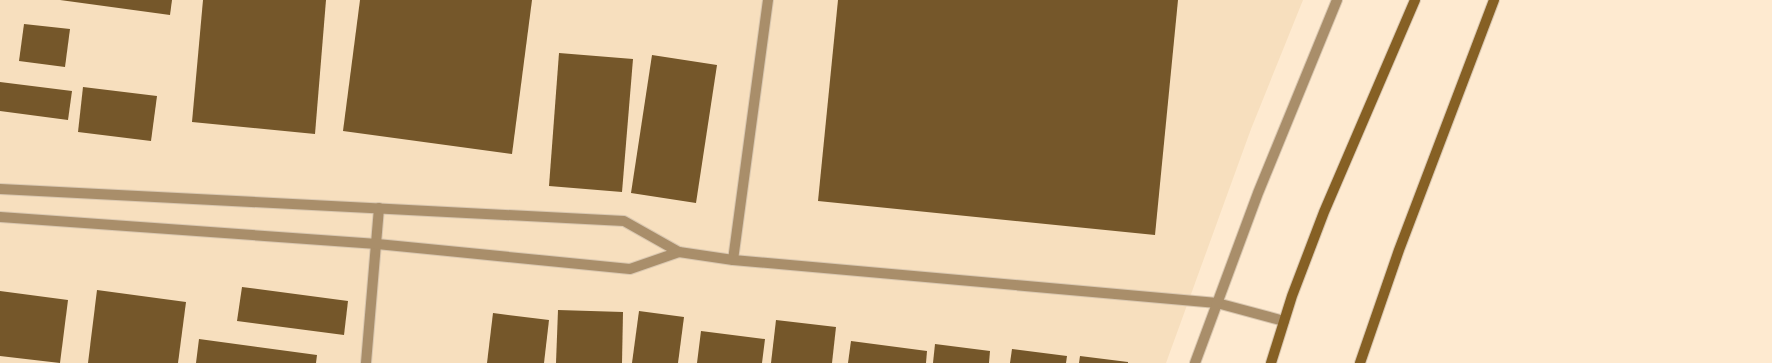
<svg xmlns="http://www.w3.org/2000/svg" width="1772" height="363" viewBox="0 0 1772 363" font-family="'Alegreya Sans',sans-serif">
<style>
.built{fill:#f7dfbe}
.building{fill:#75572a}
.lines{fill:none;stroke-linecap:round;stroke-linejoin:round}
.service-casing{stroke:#dac8b1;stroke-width:12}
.minor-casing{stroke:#dac8b1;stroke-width:12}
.secondary-casing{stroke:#dac8b1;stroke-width:12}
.service{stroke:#a98e6a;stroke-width:10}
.minor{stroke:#a98e6a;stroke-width:10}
.secondary{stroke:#866024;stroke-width:10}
</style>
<rect width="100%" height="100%" fill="#feead0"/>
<!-- built -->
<path class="built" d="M0,0H1303L1251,129L1166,363H0Z"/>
<!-- building -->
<g class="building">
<path d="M60,0H172L170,15Z"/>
<path d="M203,0H326L315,134L192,122Z"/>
<path d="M360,0H532L512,154L343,131Z"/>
<path d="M838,0H1178L1155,235L818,201Z"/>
<path d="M24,24L70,29L65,67L19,61Z"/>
<path d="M559,53L633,59L622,192L549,186Z"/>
<path d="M652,55L717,65L696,203L631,193Z"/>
<path d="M0,82L72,91L68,120L0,111Z"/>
<path d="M83,87L157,96L151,141L78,132Z"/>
<path d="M242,287L348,301L344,335L237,321Z"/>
<path d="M97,290L186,302L178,363H88Z"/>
<path d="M0,291L68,300L60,363L0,356Z"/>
<path d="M558,310L623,312L622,363H556Z"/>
<path d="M639,311L684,317L678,363H632Z"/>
<path d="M493,313L549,320L544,363H487Z"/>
<path d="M776,320L836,327L832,363H771Z"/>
<path d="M701,331L765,339L762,363H697Z"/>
<path d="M199,339L317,355L316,363H196Z"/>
<path d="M851,341L927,351L926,363H848Z"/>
<path d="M935,344L990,351L989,363H933Z"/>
<path d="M1012,349L1067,356L1066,363H1010Z"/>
<path d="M1080,356L1128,362V363H1079Z"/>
</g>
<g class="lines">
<!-- service casing -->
<g class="service-casing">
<g id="service">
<path d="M733,260L768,0"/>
<path d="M366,363L379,208"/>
</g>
</g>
<!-- minor casing -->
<g class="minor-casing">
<g id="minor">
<path d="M0,189L624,221L679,252L733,260L1217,303L1284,321"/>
<path d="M0,217L377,244L630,269L679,252"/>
<path d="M1195,363L1258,193L1337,0"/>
</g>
</g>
<!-- secondary casing -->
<g class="secondary-casing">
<g id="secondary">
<path d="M1271,363L1292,296L1324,212L1415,0"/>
<path d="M1360,363L1399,250L1494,0"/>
</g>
</g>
<!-- service -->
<use href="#service" class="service"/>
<!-- minor -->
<use href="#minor" class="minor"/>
<!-- secondary -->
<use href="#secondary" class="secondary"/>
</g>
</svg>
